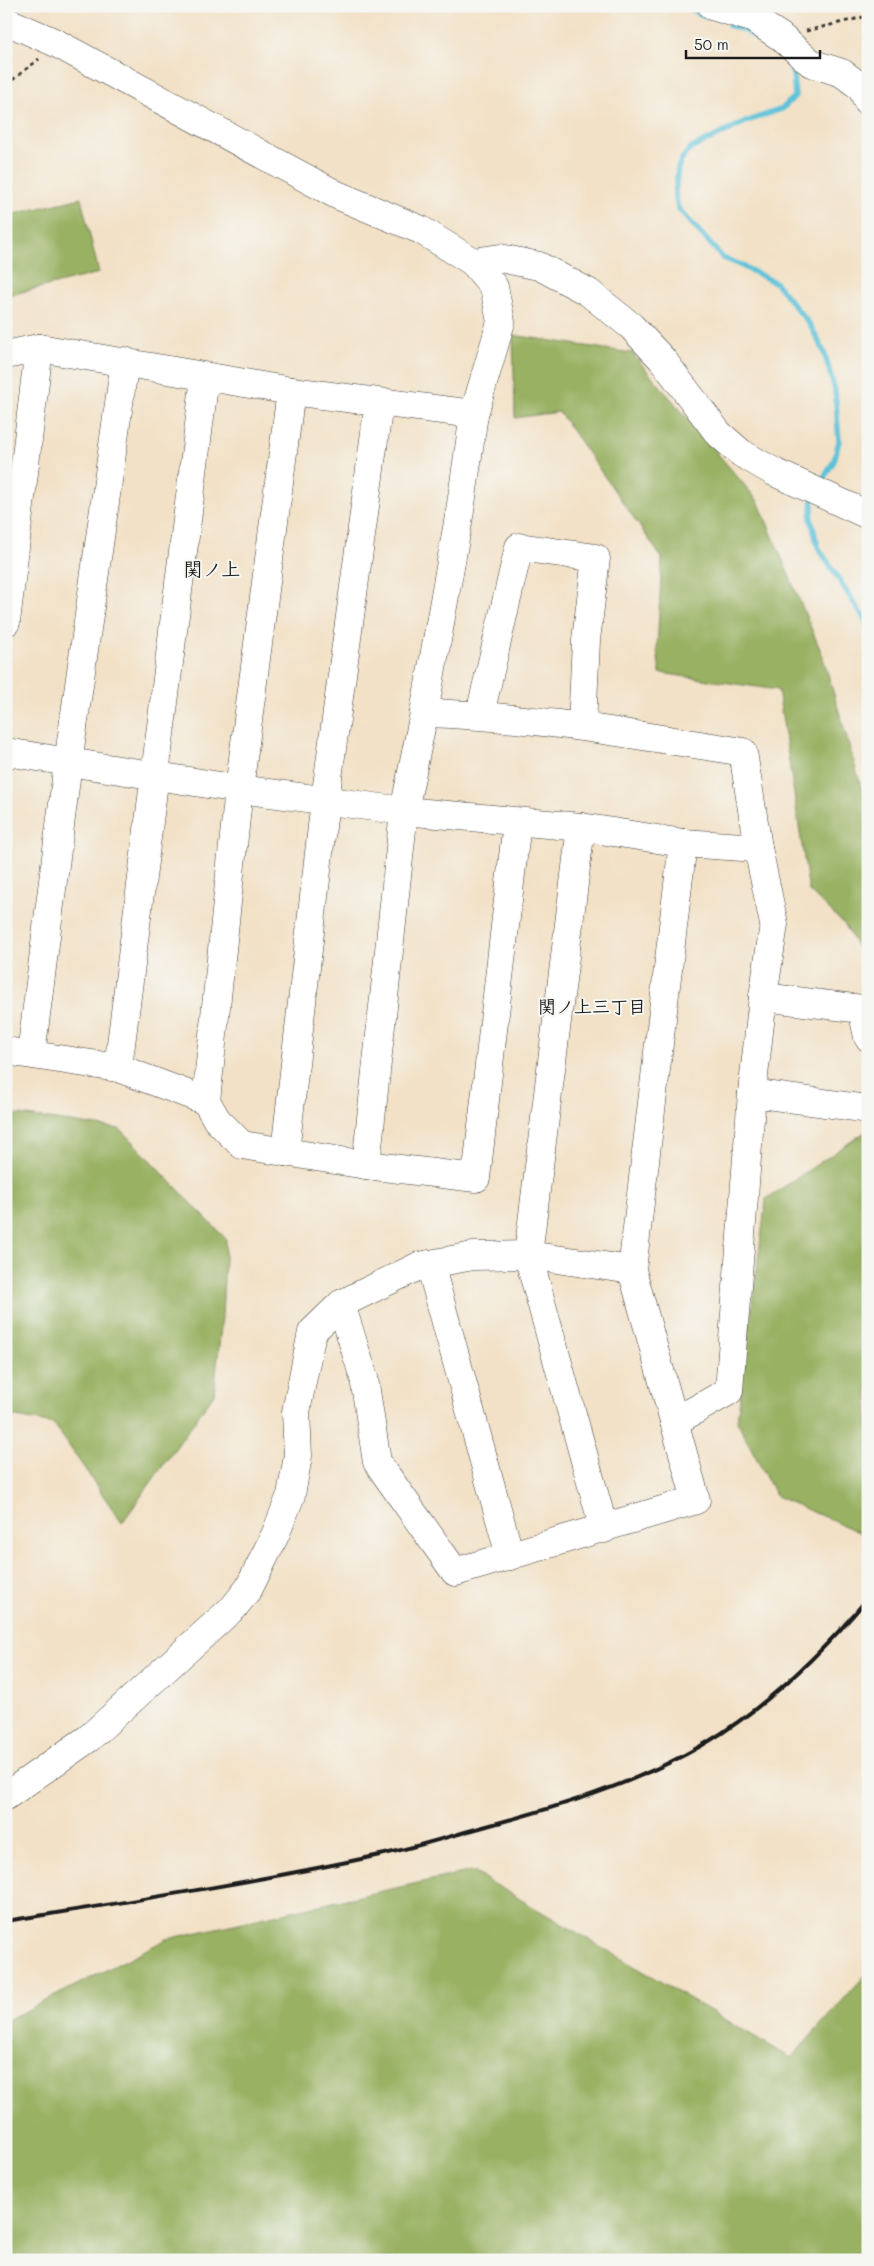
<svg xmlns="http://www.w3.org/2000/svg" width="874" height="2266" viewBox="0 0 874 2266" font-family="Mali,'Klee One',sans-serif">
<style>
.forest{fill:#98b162;stroke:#5a663f}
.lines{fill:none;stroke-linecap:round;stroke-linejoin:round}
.stream{stroke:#5bc1d9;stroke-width:5.5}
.minor-casing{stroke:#3c3a36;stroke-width:29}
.path{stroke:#3c3a36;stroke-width:3;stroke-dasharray:4 4;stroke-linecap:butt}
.minor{stroke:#fff;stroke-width:28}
.rail{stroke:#1c1c1c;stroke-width:4}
.labels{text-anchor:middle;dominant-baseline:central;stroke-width:4;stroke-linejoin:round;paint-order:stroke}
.neighbourhood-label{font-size:18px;font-weight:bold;fill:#1c1c1c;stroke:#f6f6f2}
.quarter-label{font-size:19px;font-weight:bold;fill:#1c1c1c;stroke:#f6f6f2}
</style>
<rect width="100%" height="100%" fill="#f6f6f2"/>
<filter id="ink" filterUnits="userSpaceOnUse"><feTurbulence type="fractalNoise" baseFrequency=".02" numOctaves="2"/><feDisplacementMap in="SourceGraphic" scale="10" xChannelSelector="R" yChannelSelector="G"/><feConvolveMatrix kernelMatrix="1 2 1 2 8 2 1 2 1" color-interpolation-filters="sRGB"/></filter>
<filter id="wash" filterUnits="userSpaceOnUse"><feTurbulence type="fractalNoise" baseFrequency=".0096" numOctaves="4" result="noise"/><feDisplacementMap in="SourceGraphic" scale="20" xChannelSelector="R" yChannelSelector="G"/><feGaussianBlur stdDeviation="1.12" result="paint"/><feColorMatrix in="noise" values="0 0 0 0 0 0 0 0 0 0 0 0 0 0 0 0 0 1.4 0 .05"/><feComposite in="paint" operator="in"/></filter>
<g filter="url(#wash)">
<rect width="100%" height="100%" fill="#f2e1c6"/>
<!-- forest -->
<g class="forest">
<path d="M81,198L99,273L6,296V216Z"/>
<path d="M513,335L632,353L758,501L822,654L868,810V967L845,925L809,891L778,690L660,673L657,649L662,558L559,412L515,418Z"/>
<path d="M6,1113L120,1129L226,1239L222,1317L214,1394L122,1523L54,1424L6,1415Z"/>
<path d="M868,1130V1536L776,1496L737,1421L766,1199Z"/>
<path d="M472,1871L791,2058L868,1972V2260H6V2021L167,1939Z"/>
</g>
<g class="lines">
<!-- stream -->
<g class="stream">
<path d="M686,6L706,17"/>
<path d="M729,25L746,31L778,51"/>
<path d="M786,56L793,74L795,96L782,109L745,122L690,149L682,159L678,168L675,193L678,208L723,258L736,263L776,283L810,325L824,352L835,390L839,441L834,461L820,484"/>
<path d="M813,499L811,519L818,547L867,623L868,629"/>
</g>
</g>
</g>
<g filter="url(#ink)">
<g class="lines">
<!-- minor casing -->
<g class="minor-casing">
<g id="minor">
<path d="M712,6L752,18L781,37L811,63L842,73L861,87L868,102"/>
<path d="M6,21L54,42L337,195L421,230L473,262L500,258L539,266L588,292L631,326L662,359L718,433L741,453L774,472L868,515"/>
<path d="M6,355L39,348L291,391L474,414"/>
<path d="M291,391L239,789L206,1101L217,1120L242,1145L366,1165L476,1178L517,822"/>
<path d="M6,622L39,348"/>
<path d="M424,713C532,716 637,735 743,752L758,848L774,924L763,997L752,1093L729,1391L674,1422"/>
<path d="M480,714L519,547L596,558L586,640L582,726"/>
<path d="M6,752L239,789L404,811L581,827L683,843L758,848"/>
<path d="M581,827L528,1255L604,1529"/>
<path d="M763,997L862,1009L868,1037"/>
<path d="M6,1051L118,1068L206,1101"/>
<path d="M31,1054L68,763L125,361"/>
<path d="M118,1068L205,377"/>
<path d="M752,1093L868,1109"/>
<path d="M285,1152L325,800L379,403"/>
<path d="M366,1165L404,811L424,713L460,511L474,414L501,322L494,287L473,262"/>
<path d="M430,1264L510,1556"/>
<path d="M341,1304L364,1378L377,1462L455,1572L696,1500L632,1270L683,843"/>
<path d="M6,1796L89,1738L234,1607L249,1588L276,1533L291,1495L298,1456L296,1412L312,1332L341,1304L419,1266L473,1256L528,1255L632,1270"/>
</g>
</g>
<!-- path -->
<g class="path">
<path d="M806,31L868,16"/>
<path d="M6,85L39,59"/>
</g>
<!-- minor -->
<use href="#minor" class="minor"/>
<!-- rail -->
<path class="rail" d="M6,1921C131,1901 256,1882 380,1855C412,1848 444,1838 476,1829C554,1808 635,1785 706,1743C769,1705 821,1654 868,1598"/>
</g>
</g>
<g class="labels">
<!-- neighbourhood labels -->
<g class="neighbourhood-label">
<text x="592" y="1006">関ノ上三丁目</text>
</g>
<!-- quarter labels -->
<g class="quarter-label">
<text x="212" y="568">関ノ上</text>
</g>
</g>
<!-- margin -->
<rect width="874" height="2266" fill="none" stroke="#f6f6f2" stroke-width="25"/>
<!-- scale -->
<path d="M686 50v8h134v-8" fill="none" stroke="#1c1c1c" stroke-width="2.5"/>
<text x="694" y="50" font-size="15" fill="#1c1c1c" stroke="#f6f6f2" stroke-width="4" paint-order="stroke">50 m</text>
</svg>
